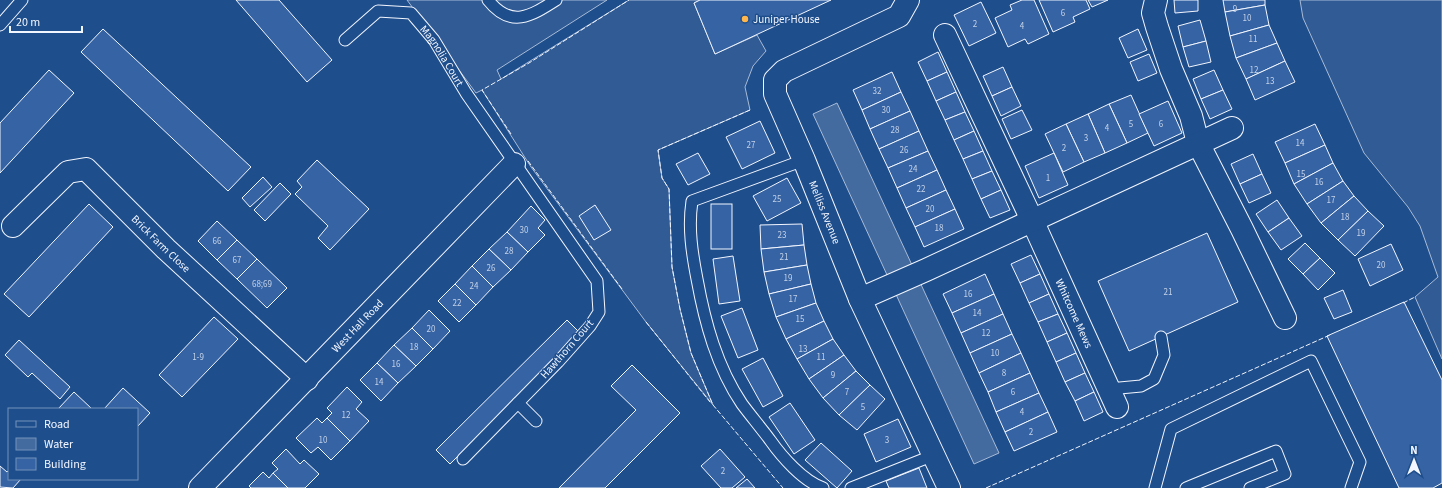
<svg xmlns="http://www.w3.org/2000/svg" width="1442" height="488" viewBox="0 0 1442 488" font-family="'Source Sans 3',sans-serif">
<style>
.built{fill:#305b95;stroke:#a8bbd7}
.water{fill:#446ba0;stroke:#a8bbd7}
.building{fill:#3563a3;stroke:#f2f6ff}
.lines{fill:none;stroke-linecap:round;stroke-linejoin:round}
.service-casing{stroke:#f2f6ff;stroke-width:13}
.minor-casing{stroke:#f2f6ff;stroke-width:24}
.service{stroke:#1f4e8c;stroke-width:11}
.minor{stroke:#1f4e8c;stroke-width:22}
.fence{stroke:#f2f6ff;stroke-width:1;stroke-dasharray:5 2;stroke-linecap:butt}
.poi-dot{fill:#ffb74d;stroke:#1f4e8c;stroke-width:1.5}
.labels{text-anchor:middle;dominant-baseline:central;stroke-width:3;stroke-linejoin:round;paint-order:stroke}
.number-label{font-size:9px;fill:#c3d1e8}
.poi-label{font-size:11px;fill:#f2f6ff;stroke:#1f4e8c;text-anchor:start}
.street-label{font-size:11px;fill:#f2f6ff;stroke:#1f4e8c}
</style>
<rect width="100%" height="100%" fill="#1f4e8c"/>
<!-- built -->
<g class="built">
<path d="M407,0H607L497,70L501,79L629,0H700L694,3L715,54L757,35L766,51L753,66L745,87L750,110L658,150L662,178L669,189L672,267L680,309L691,353L713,405L646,322L531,167L482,90L476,93Z"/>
<path d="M1300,0H1442V359L1415,297L1438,277L1420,226L1408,207L1364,153L1303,18Z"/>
</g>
<!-- water -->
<path class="water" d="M837,103L999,453L974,464L813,114Z"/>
<!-- building -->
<g class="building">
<path d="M236,0H279L332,60L307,82Z"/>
<path d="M700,0H831L715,54L694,3Z"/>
<path d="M1022,0H1034L1049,34L1028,44L1025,39L1008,47L995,18L1012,10L1010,5Z"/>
<path d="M1039,0H1086L1090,9L1073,17L1075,22L1053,32Z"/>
<path d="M1088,0H1108L1092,7Z"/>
<path d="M1174,0H1198V11L1175,13Z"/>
<path d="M1223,0H1265V5L1225,12Z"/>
<path d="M981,2L996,33L969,46L954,15Z"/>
<path d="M1265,5L1269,25L1230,36L1225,12Z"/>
<path d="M1200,20L1206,41L1183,47L1178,26Z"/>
<path d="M1269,25L1277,43L1236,58L1230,36Z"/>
<path d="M103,29L251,167L228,191L81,52Z"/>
<path d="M1138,29L1147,50L1128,58L1119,38Z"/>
<path d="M1206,41L1211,62L1189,67L1183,47Z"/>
<path d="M1277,43L1285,61L1246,79L1236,58Z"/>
<path d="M938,52L947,72L927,81L918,62Z"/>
<path d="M1149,54L1157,73L1138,81L1130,62Z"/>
<path d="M1285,61L1295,82L1255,100L1246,79Z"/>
<path d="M1003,67L1012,87L992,96L983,76Z"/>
<path d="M49,70L74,93L0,173V123Z"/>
<path d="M1214,70L1223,90L1201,99L1193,79Z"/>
<path d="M892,72L901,92L862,110L853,90Z"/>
<path d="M947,72L956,92L936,101L927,81Z"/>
<path d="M1012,87L1021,106L1001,116L992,96Z"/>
<path d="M1223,90L1232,109L1210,119L1201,99Z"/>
<path d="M901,92L910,111L870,129L862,110Z"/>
<path d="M956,92L965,112L945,120L936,101Z"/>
<path d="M1131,95L1148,133L1127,143L1109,104Z"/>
<path d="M1168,101L1182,133L1154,146L1139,114Z"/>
<path d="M1109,104L1127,143L1105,153L1088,114Z"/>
<path d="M1022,110L1032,130L1011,139L1002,119Z"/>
<path d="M910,111L919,131L879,149L870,129Z"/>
<path d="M965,112L974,131L954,140L945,120Z"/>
<path d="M1088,114L1105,153L1084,162L1066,124Z"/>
<path d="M760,121L775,153L742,169L726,137Z"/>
<path d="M1066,124L1084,162L1063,172L1045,134Z"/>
<path d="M1315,124L1325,145L1285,163L1275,142Z"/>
<path d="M919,131L928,151L888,168L879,149Z"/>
<path d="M974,131L983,151L963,159L954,140Z"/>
<path d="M1325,145L1333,163L1294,184L1285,163Z"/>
<path d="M928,151L937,170L897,188L888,168Z"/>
<path d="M983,151L992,171L972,179L963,159Z"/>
<path d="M698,153L710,174L688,185L676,164Z"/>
<path d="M1054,153L1068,185L1039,198L1025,166Z"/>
<path d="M1253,154L1262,174L1240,184L1231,164Z"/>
<path d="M317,160L369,209L330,250L318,238L328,226L295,194L302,187L297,181Z"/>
<path d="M1333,163L1343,181L1307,204L1294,184Z"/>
<path d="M937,170L946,190L906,208L897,188Z"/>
<path d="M992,171L1001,190L981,199L972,179Z"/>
<path d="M1262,174L1271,193L1249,203L1240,184Z"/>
<path d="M263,177L272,187L250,207L242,198Z"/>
<path d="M787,178L801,203L767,221L753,196Z"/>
<path d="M1343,181L1354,196L1321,223L1307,204Z"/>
<path d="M280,183L291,194L265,221L254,210Z"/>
<path d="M946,190L955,209L915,227L906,208Z"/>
<path d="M1001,190L1010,210L990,218L981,199Z"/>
<path d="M1354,196L1368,211L1338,240L1321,223Z"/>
<path d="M1277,200L1289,218L1268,232L1256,214Z"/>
<path d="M89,204L113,227L29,317L4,294Z"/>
<rect x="711" y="204" width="21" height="45"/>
<path d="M595,205L611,230L594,240L579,216Z"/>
<path d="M531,206L545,220L538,228L545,235L528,252L507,232Z"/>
<path d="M955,209L964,229L924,247L915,227Z"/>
<path d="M1368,211L1384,226L1355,256L1338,240Z"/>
<path d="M1289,218L1302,236L1281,250L1268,232Z"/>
<path d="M217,221L237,240L217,260L198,241Z"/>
<path d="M802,224L804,245L761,249L760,225Z"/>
<path d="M507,232L528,252L511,270L489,249Z"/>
<path d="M1207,233L1238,302L1129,351L1098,281Z"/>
<path d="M237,240L257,259L237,279L217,260Z"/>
<path d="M1305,243L1320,258L1303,274L1288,259Z"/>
<path d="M1391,244L1403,270L1370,286L1358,259Z"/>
<path d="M804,245L807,265L764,272L761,249Z"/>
<path d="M489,249L511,270L493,287L472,266Z"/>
<path d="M1031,255L1040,274L1020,283L1011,264Z"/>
<path d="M733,256L740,301L719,304L713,259Z"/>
<path d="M1320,258L1335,273L1318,290L1303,274Z"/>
<path d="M257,259L287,288L267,308L237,279Z"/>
<path d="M807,265L811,284L769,294L764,272Z"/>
<path d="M472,266L493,287L476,305L455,284Z"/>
<path d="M985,274L994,294L952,313L943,294Z"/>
<path d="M1040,274L1049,294L1029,303L1020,283Z"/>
<path d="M455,284L476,305L459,322L438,301Z"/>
<path d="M811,284L816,303L776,317L769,294Z"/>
<path d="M1343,290L1352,312L1334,319L1324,298Z"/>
<path d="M994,294L1003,314L961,333L952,313Z"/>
<path d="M1049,294L1058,314L1038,322L1029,303Z"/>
<path d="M1404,302L1442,380V483L1433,488H1399L1327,336Z"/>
<path d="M816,303L824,321L786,339L776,317Z"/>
<path d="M742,308L758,350L738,358L721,316Z"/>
<path d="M429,310L450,331L433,349L412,328Z"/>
<path d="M1003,314L1012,334L970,353L961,333Z"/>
<path d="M1058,314L1067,333L1047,342L1038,322Z"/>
<path d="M214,317L238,339L182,397L159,375Z"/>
<path d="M567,320L581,334L450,464L436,450Z"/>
<path d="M824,321L833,339L797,359L786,339Z"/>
<path d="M412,328L433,349L416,366L394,345Z"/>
<path d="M1067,333L1076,353L1056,362L1047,342Z"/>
<path d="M1012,334L1021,353L979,373L970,353Z"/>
<path d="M833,339L844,355L809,379L797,359Z"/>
<path d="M19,340L70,387L60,399L32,373L28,377L5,355Z"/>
<path d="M394,345L416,366L398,383L377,363Z"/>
<path d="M1021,353L1030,373L988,392L979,373Z"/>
<path d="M1076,353L1085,373L1065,382L1056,362Z"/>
<path d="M844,355L856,371L823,398L809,379Z"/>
<path d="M763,358L783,396L763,407L742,369Z"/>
<path d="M377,363L398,383L381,401L360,380Z"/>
<path d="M632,365L680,413L605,488H559L636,410L611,386Z"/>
<path d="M856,371L870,385L839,415L823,398Z"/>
<path d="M1030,373L1039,393L996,412L988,392Z"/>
<path d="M1085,373L1094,392L1075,401L1065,382Z"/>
<path d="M870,385L885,399L857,430L839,415Z"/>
<path d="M347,387L362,402L356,409L369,421L350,441L327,418L332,413L327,408Z"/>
<path d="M123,388L150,413L137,427V409H104Z"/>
<path d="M74,392L92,409H58Z"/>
<path d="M1094,392L1103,412L1084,421L1075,401Z"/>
<path d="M1039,393L1048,412L1005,432L996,412Z"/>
<path d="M790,403L815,440L794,454L769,417Z"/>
<path d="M1048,412L1057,432L1014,451L1005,432Z"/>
<path d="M317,418L322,423L327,418L350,441L331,460L318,447L311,453L296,438Z"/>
<path d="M898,419L911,447L876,462L864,434Z"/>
<path d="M821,443L852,471L837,488L805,460Z"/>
<path d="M286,449L300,464L304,460L319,474L305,488H288L273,473L278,469L272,463Z"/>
<path d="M720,449L745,477L732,488H721L701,466Z"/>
<path d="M0,466L7,472L9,470V479H21L13,488L0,487Z"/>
<path d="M919,468L927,488H889L886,481Z"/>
<path d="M263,472L269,478L273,473L288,488H251L249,486Z"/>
<path d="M747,479L755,488H736Z"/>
</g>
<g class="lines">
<!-- service casing -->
<g class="service-casing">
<g id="service">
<path d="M488,0C511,29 531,16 556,0"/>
<path d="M0,25L22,0"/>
<path id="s1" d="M345,40L378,11L411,13L434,40L466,93L597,281L599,312L590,326L558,362L463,459"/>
<path d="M804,160L692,201C688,228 692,253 697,279C705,323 717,367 742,404C751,416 761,428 770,440C782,457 803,481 823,488"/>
<path d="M1109,389L1141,386L1154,379L1164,355L1161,337"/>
<path d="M518,403L536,421"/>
<path d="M851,488L934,455"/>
<path d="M1155,488L1171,429L1311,361L1360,462L1351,488"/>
<path d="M1186,488L1276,451L1285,474L1250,488"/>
</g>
</g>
<!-- minor casing -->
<g class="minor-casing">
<g id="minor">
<path id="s2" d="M908,0L899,16L784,71L775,80V94L804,160L860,299L949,488"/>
<path d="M1156,0L1153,13L1157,27L1171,69L1191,116L1198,143L1242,229L1285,318"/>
<path id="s3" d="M945,35L1032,220L1117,407"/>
<path id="s4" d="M13,226L68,172L86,169L166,249L307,379"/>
<path d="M860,299L926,270L1232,128"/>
<path id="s5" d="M200,488L514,164"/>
</g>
</g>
<!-- service -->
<use href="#service" class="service"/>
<!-- minor -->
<use href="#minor" class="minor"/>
<!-- fence -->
<g class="fence">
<path d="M750,110L658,150L662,178L669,189L672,267L680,309L691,353L713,405L783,488"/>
<path d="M511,134L482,90L529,63L629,0"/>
<path d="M528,161L622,289"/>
<path d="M1403,303L1415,297"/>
<path d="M646,322L710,402"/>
<path d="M986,488L1330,335"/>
</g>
</g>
<!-- markers -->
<circle class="poi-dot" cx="745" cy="19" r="4"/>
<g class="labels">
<!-- number labels -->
<g class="number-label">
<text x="1235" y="9">9</text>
<text x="1063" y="13">6</text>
<text x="1247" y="18">10</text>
<text x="975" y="24">2</text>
<text x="1022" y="26">4</text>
<text x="1253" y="39">11</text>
<text x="1254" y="70">12</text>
<text x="1270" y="81">13</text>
<text x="877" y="91">32</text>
<text x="886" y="110">30</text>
<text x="1131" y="124">5</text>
<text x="1161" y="124">6</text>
<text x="1107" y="128">4</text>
<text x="895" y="130">28</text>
<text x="1086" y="138">3</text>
<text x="1300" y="143">14</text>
<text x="751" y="145">27</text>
<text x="1064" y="148">2</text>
<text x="904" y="150">26</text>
<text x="913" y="169">24</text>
<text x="1301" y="174">15</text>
<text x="1048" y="178">1</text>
<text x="1319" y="182">16</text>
<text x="921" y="189">22</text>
<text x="777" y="199">25</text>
<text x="1331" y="200">17</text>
<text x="930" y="209">20</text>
<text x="1345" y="217">18</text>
<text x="939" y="228">18</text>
<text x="524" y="230">30</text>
<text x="1361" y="233">19</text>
<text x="782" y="235">23</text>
<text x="217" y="241">66</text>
<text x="509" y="251">28</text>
<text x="784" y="257">21</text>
<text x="237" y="260">67</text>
<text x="1381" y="265">20</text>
<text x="491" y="268">26</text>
<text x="788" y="278">19</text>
<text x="262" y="284">68;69</text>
<text x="474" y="286">24</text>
<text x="1168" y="292">21</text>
<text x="968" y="294">16</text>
<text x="793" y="299">17</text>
<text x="457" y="303">22</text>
<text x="977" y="313">14</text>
<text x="800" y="319">15</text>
<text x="431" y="329">20</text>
<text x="986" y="333">12</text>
<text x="414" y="347">18</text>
<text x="803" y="349">13</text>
<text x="995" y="353">10</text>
<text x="198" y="357">1-9</text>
<text x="821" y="357">11</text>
<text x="396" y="364">16</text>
<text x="1004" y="373">8</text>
<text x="833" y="375">9</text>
<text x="379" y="382">14</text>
<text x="847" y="392">7</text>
<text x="1013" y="392">6</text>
<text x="863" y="407">5</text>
<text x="1022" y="412">4</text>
<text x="346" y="415">12</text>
<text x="1031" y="432">2</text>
<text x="323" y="440">10</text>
<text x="887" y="440">3</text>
<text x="723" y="471">2</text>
</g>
<!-- poi labels -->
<g class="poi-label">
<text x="753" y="19">Juniper House</text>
</g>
<!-- street labels -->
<g class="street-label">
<text stroke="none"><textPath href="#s1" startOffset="130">Magnolia Court</textPath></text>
<text stroke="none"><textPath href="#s2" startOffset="301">Melliss Avenue</textPath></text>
<text stroke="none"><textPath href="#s4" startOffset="201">Brick Farm Close</textPath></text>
<text stroke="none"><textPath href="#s3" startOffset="307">Whitcome Mews</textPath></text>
<text stroke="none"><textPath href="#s5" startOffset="226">West Hall Road</textPath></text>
<text transform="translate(567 349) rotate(-49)">Hawthorn Court</text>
</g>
</g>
<!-- legend -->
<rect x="8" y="408" width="130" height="72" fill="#1f4e8c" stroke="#7391ba"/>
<rect x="16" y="421" width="20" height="6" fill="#1f4e8c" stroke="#7391ba"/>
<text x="44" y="428" font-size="12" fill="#f2f6ff">Road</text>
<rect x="16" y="438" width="20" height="12" fill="#446ba0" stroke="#7391ba"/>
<text x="44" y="448" font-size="12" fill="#f2f6ff">Water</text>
<rect x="16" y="458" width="20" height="12" fill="#3563a3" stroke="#7391ba"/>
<text x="44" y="468" font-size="12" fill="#f2f6ff">Building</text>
<!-- north arrow -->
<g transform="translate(1414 460)" stroke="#1f4e8c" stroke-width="3" paint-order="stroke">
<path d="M0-3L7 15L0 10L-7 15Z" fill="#f2f6ff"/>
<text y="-6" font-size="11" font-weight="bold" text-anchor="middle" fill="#f2f6ff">N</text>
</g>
<!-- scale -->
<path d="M10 26v6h72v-6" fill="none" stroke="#f2f6ff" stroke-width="2"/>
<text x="16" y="26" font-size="12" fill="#f2f6ff" stroke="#1f4e8c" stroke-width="3" paint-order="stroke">20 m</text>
</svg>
